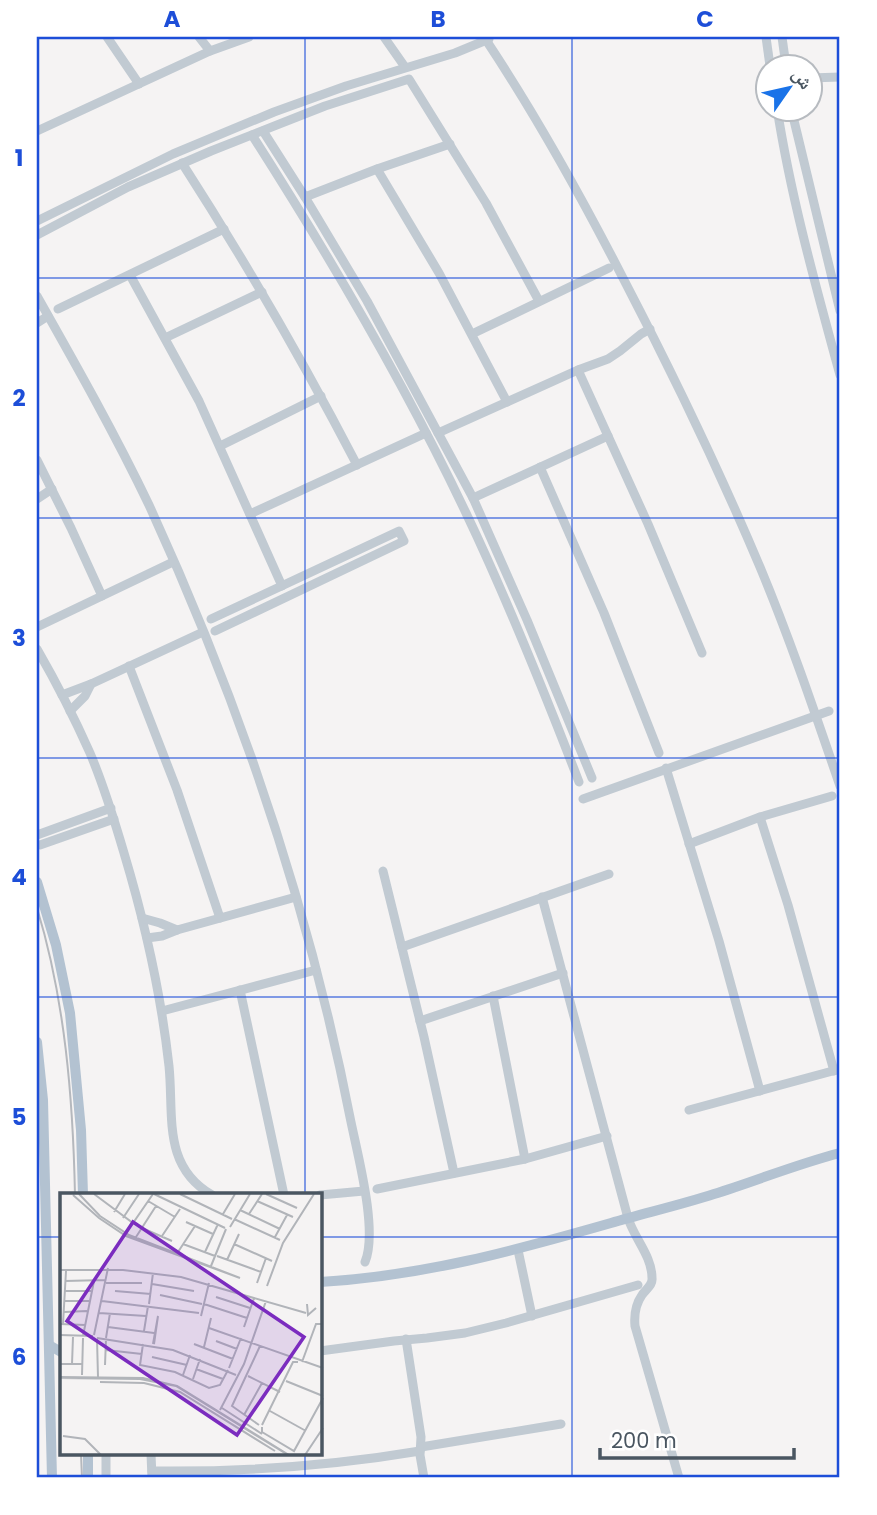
<svg xmlns="http://www.w3.org/2000/svg" width="877" height="1515" viewBox="0 0 877 1515" font-family="Poppins,'Noto Naskh Arabic',sans-serif">
<style>
.lines{fill:none;stroke-linecap:round;stroke-linejoin:round}
.minor{stroke:#c1cad2;stroke-width:9}
.major{stroke:#b3c2d1;stroke-width:10}
.rail{stroke:#b5b8bd;stroke-width:2}
.grid{fill:none;stroke:#1d4ed8;stroke-width:2;stroke-opacity:0.55}
.inset-road{fill:none;stroke:#b1b4b9;stroke-width:2}
.view{fill:#7b2cbf;fill-opacity:0.15;stroke:#7b2cbf;stroke-width:3.5}
.inset-edge{fill:none;stroke:#4a5661;stroke-width:3.5}
.neatline{fill:none;stroke:#1d4ed8;stroke-width:2.5}
.grid-label{font-size:23px;text-anchor:middle;font-weight:bold;fill:#1d4ed8}
</style>
<rect width="100%" height="100%" fill="#f5f3f3"/>
<g class="lines">
<!-- minor -->
<g class="minor">
<path d="M107,37L139,84"/>
<path d="M199,37L210,51"/>
<path d="M384,37L405,67"/>
<path d="M484,37C536,115 581,196 624,280C673,374 719,470 760,567C790,639 815,713 840,786"/>
<path d="M766,37L770,66"/>
<path d="M782,37L786,66"/>
<path d="M810,78L840,77"/>
<path d="M777,108C791,198 816,287 840,375"/>
<path d="M791,108L840,311"/>
<path d="M37,131L210,51L249,37"/>
<path d="M263,131L305,197L367,301L473,498L527,620L592,778"/>
<path d="M252,135C330,257 404,382 466,513C508,601 544,691 579,782"/>
<path d="M182,163C245,261 303,361 357,465"/>
<path d="M377,169L439,273L507,402"/>
<path d="M305,197L377,169L450,144"/>
<path d="M37,221L173,154L274,112L346,86L455,53L489,39"/>
<path d="M37,235L128,187L211,151L325,106L409,79L486,203L539,301"/>
<path d="M130,275L199,401L282,586"/>
<path d="M37,296C76,365 115,434 149,505C239,701 310,911 351,1122C358,1156 378,1231 365,1262"/>
<path d="M58,309L224,229"/>
<path d="M37,323L48,316"/>
<path d="M472,334L609,268"/>
<path d="M165,338L262,292"/>
<path d="M578,370L648,524L702,653"/>
<path d="M438,433L578,370L608,359L620,351L641,334L650,329"/>
<path d="M220,446L321,396"/>
<path d="M37,460L71,528L102,596"/>
<path d="M540,467L604,613L659,753"/>
<path d="M473,498L608,436"/>
<path d="M37,499L52,489"/>
<path d="M250,514L426,433"/>
<path d="M211,619L399,531L404,541L215,631"/>
<path d="M37,627L173,562"/>
<path d="M37,649C56,682 74,717 90,753C104,786 114,819 124,853C145,923 161,994 169,1066C174,1116 162,1166 212,1195"/>
<path d="M129,666L177,790L220,918"/>
<path d="M62,695L91,684L203,632"/>
<path d="M70,711L85,696L91,684"/>
<path d="M666,768L719,941L760,1091"/>
<path d="M583,799L829,711"/>
<path d="M760,817L788,905L834,1071"/>
<path d="M37,835L111,808"/>
<path d="M689,844L760,817L832,796"/>
<path d="M40,845L114,819"/>
<path d="M383,871L424,1037L454,1173"/>
<path d="M542,897C571,1004 600,1111 628,1218C634,1238 652,1256 652,1278C653,1285 646,1289 642,1295C635,1305 634,1315 635,1326L679,1478"/>
<path d="M142,918L160,923L177,930"/>
<path d="M147,938L162,936L177,930L296,897"/>
<path d="M402,947L609,874"/>
<path d="M240,990L284,1195"/>
<path d="M493,996L525,1159"/>
<path d="M162,1011L316,970"/>
<path d="M420,1021L563,973"/>
<path d="M689,1110L840,1069"/>
<path d="M377,1189L525,1159L607,1136"/>
<path d="M320,1195L364,1191"/>
<path d="M518,1250L532,1316"/>
<path d="M406,1339L421,1437L420,1455L424,1478"/>
<path d="M320,1351L394,1341L427,1338L465,1333L506,1323L638,1285"/>
<path d="M421,1447L561,1424"/>
<path d="M106,1454V1478"/>
<path d="M151,1454L152,1478"/>
<path d="M152,1471C242,1472 331,1466 420,1451"/>
</g>
<!-- major -->
<g class="major">
<path d="M37,882L56,945L70,1013L81,1130L83,1195"/>
<path d="M37,1042L43,1100L52,1478"/>
<path d="M320,1282C423,1276 513,1251 611,1223C645,1213 680,1205 714,1194C756,1181 797,1164 840,1153"/>
<path d="M49,1345L61,1352"/>
<path d="M88,1454V1478"/>
</g>
<!-- rail -->
<g class="rail">
<path d="M37,908C65,1000 73,1098 75,1195"/>
<path d="M81,1454L82,1478"/>
</g>
</g>
<!-- grid -->
<path class="grid" d="M305,37V1195M572,37V1478M37,278H840M37,518H840M37,758H840M37,997H840M37,1237H61M320,1237H840M305,1454V1478"/>
<!-- overview -->
<g transform="translate(60 1193)">
<rect width="262" height="262" fill="#f5f3f3"/>
<path class="inset-road" d="M34,1L73,30L93,1M94,1L165,35M120,1L172,26M206,1L237,15M13,2L39,25L66,43L180,85L69,42L40,23L19,1M88,8L115,24M197,8L233,24M180,17L220,36M54,19L65,1M163,21L175,1M189,21L202,1M63,25L79,1M174,26L220,47M126,29L153,41M170,34L190,1M82,35L112,48M102,43L120,16M76,44L96,13M215,44L227,22M123,51L155,63M174,51L212,68M118,59L135,33M145,59L158,31M157,63L201,79M167,67L179,41M151,73L166,36M0,77H63L121,84L246,120M5,88L45,87M46,90H82M197,90L206,65M92,91L134,98M207,93L223,50L254,1M5,98H31M55,98L91,101M100,102L142,111M156,104L190,115M5,108H29M42,108L139,120M89,111L93,80M144,111L187,125M247,111L248,122L256,115M4,119L27,118M39,120L86,123M141,123L149,90M0,131L25,132M3,131L6,78M48,134L94,140M184,134L194,105M149,135L263,175M84,138L88,113M0,142L33,143M34,142L48,75M23,143L34,88M37,145L113,157L176,182M46,145L50,120M37,146L38,184M156,148L177,156M83,151L80,172L115,179L149,195L160,192L168,177M93,151L98,123L94,151M134,151L173,166M144,154L151,125M46,157L82,161M92,164L127,172M242,169L256,131H263M0,171H23M12,171L13,144M45,172L46,146M169,175L181,145M136,176L163,186M22,182L23,145M123,182L130,162M188,183L220,199M0,184L83,185L117,193L229,262M0,185L80,186L116,193L228,262M133,186L140,166M226,188L263,203M40,189L84,190L120,199L215,258M162,215L202,241M160,217L184,171L206,108M210,218L246,238M184,222L202,190M199,232L172,213L200,153M202,232L233,169H238M202,234V239L234,258L263,205M3,243L25,246L41,262M245,262L263,235"/>
<path class="view" d="M73,29L244,144L177,242L7,128Z"/>
<rect width="262" height="262" class="inset-edge"/>
</g>
<!-- border -->
<rect width="877" height="1515" fill="none" stroke="#ffffff" stroke-width="77"/>
<!-- north arrow -->
<g transform="translate(789 88) rotate(56)"><circle r="33" fill="#ffffff" stroke="#b7bbc0" stroke-width="2"/>
<path d="M0-5L12 26L0 18L-12 26Z" fill="#1a73e8"/>
<text y="-10" font-size="19" font-weight="bold" text-anchor="middle" fill="#4a5661">ش</text>
</g>
<!-- scale -->
<path d="M600 1448v10h194v-10" fill="none" stroke="#4a5661" stroke-width="3.5"/>
<text x="611" y="1448" font-size="21" fill="#4a5661" stroke="#ffffff" stroke-width="5" paint-order="stroke">200 m</text>
<rect x="38" y="38" width="800" height="1438" class="neatline"/>
<g class="grid-label">
<text x="172" y="27">A</text>
<text x="438" y="27">B</text>
<text x="705" y="27">C</text>
<text x="19" y="166">1</text>
<text x="19" y="406">2</text>
<text x="19" y="646">3</text>
<text x="19" y="885">4</text>
<text x="19" y="1125">5</text>
<text x="19" y="1365">6</text>
</g>
</svg>
